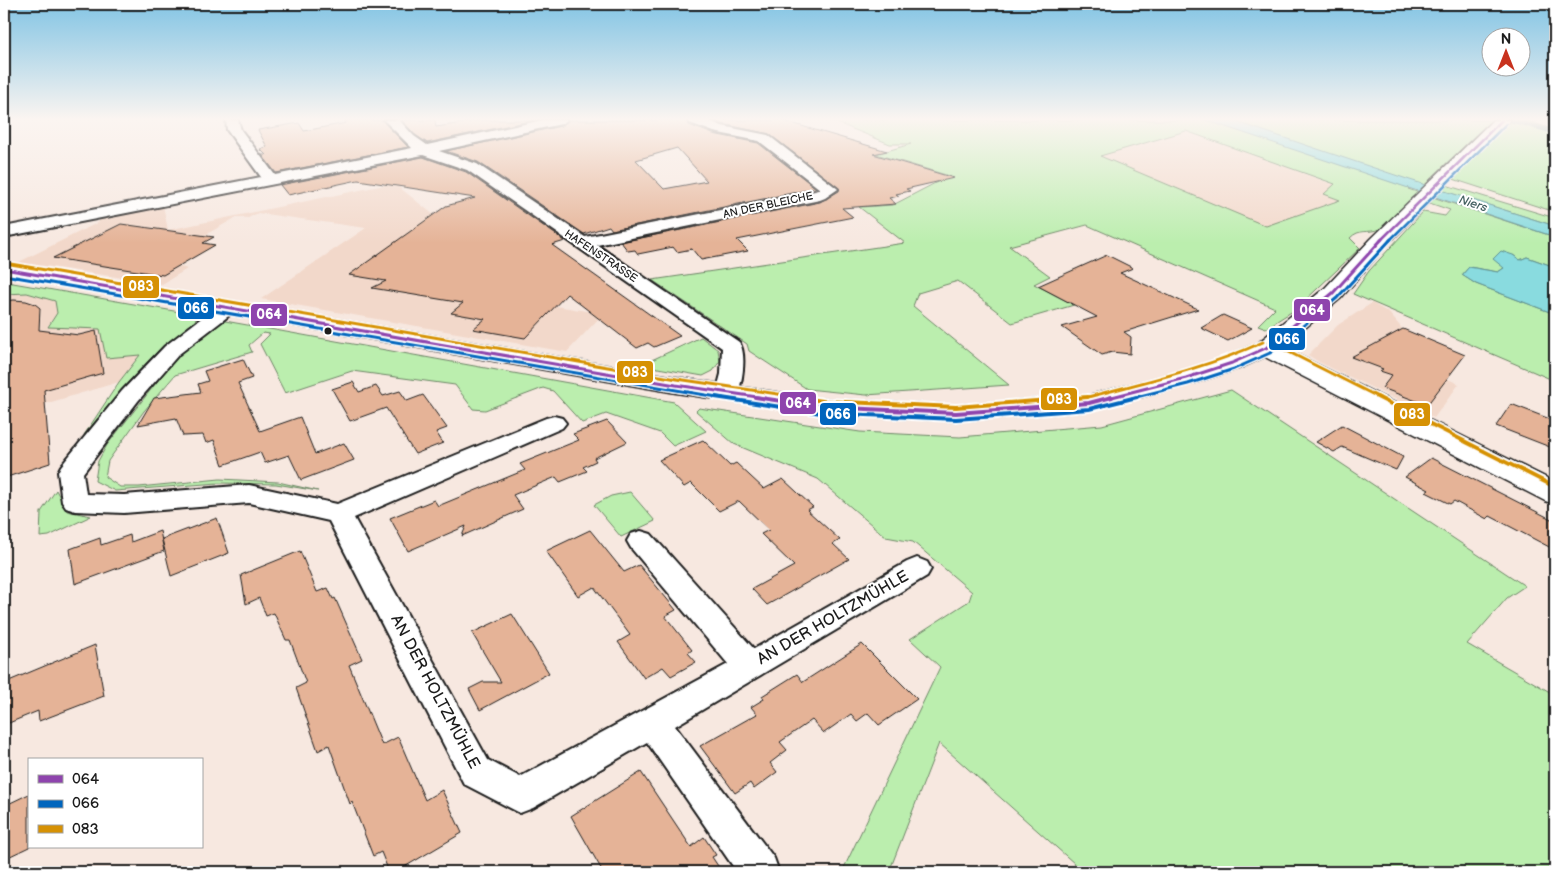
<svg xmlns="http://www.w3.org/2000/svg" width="1559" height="876" viewBox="0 0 1559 876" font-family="'Balsamiq Sans',sans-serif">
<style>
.built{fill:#f2d8ca}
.green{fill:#bbeeae;stroke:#6c8565;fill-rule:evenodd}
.water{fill:#89dbdf;stroke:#5d8f91}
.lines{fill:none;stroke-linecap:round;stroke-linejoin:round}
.stream{stroke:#5d8f91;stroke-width:4.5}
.building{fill:#e5b397;stroke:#1c1c1c;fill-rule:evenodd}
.street-casing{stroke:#1c1c1c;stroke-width:4}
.secondary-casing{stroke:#1c1c1c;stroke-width:3}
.street{fill:#fff;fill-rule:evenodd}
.secondary{fill:#fff;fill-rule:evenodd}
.bus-1-far2-casing{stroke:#fff;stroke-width:5}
.bus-1-far1-casing{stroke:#fff;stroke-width:6}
.bus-1-casing{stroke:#fff;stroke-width:8}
.bus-2-far2-casing{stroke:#fff;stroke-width:5}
.bus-2-far1-casing{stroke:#fff;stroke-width:6}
.bus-2-casing{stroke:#fff;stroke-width:8}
.bus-3-far1-casing{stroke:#fff;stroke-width:6}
.bus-3-casing{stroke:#fff;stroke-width:8}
.bus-1-far2{stroke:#8e44ad;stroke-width:2.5}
.bus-1-far1{stroke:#8e44ad;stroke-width:3}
.bus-1{stroke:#8e44ad;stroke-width:4}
.bus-2-far2{stroke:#0065bd;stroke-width:2.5}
.bus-2-far1{stroke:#0065bd;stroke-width:3}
.bus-2{stroke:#0065bd;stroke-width:4}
.bus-3-far1{stroke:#d69104;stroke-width:3}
.bus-3{stroke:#d69104;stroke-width:4}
.bus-dot{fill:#1c1c1c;stroke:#fff;stroke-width:2}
.labels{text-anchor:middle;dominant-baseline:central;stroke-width:4;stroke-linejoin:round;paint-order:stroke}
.far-street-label{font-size:11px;fill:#1c1c1c;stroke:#fff}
.far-water-label{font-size:12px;font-style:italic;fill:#425f60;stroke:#fff}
.near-street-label{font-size:16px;fill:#1c1c1c;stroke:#fff}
.line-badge{stroke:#fff;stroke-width:2}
.badge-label{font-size:14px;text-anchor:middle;font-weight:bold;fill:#fff}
</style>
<rect width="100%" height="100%" fill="#f7e8e0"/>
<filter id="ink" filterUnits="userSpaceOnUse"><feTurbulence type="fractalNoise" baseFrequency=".02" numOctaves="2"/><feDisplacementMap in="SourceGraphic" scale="10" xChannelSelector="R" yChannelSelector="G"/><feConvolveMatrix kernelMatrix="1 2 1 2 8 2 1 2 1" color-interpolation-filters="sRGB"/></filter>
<g filter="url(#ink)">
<!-- built -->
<g class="built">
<path d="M1186,131L1335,185L1341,200L1266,227L1099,156Z"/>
<path d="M394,183L545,304L603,314L567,352L261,299L366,228L258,213L248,218L237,217L205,235L214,237L204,243L215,245L178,266L187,269L162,284L19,262L99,222V218L163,205L168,230Z"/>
<path d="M27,293L55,301L57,313L48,326L100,329L140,355L119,382L4,416V294Z"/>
<path d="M1372,303L1389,313L1404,331L1396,356L1459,384L1434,418L1319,362L1308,355L1338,325Z"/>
</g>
<!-- green -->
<g class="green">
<path d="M830,120H1491L1429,180L1555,218V226L1415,182L1408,189L1555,237V267L1527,257L1520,260L1513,255L1504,268L1498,272L1469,267L1462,275L1476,284L1555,314V381L1353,294L1369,271L1423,212L1445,216L1450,210L1412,197C1402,207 1392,223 1380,229C1367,234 1360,228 1350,238L1360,248L1296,309L1266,328L1258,325L1275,308L1087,225L1009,246L1050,276L1034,284L1074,305L1012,323L958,281L918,293L913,306L1009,385L866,395L807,389L749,351L747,344L652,280L905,243L859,207L893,205L943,179L946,175L876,154L911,144H890ZM1186,131L1335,184L1324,194L1340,200L1266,226L1100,156Z"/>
<path d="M1503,120H1525L1555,130V212L1453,179L1508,122Z"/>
<path d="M4,282L13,283L197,315L195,321L161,348L132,378L84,435L119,382L140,355L106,358L100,329L48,327L57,313L55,301L27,293L4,294Z"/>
<path d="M225,321L674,402L706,431L673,446L660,433L606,414L582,423L553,391L543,388L485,410L473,409L455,385L352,371L285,393L260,344L270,334L263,333L249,345L252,352L175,375L144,411L108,461L105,477L120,487H139L220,479L278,482L318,491L276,484L218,483L115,491L95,481L98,461L107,445L164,373L185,349L215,325Z"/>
<path d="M701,337L718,350L720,361L713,371L703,376L641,365Z"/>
<path d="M1231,390L1525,586L1507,598L1467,644L1555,695V872H1084L939,743L889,872H842L940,667L910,639L969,601L972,592L913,542L886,537L818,479L734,444L696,411L699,408L860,432L960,437L1102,425Z"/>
<path d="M56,490L67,511L91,516L49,536L40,537L41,512Z"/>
<path d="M630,492L655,521L621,537L594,505L611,496Z"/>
</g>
<!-- water -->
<g class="water">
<path d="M1205,120H1231L1410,180L1555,226V237Z"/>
<path d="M1501,251L1513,255L1520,260L1527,257L1555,267V314L1476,284L1462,275L1469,267L1498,272L1504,268L1493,259Z"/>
</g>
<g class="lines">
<!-- stream -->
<path class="stream" d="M1511,120L1555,132"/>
</g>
<!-- building -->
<g class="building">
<path d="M344,120H382L408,147L276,173L262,155H266L260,149L267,147L258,130L299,123L304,131L346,123Z"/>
<path d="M402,120H435L436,127L482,120H534L427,143L415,135Z"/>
<path d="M569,120H687L689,125L713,134L758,143L816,188L612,230L609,226L584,234L478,162L446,151L561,126ZM677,148L707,181L664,189L636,160Z"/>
<path d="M712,120H781L887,151L873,154L954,178L906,189L910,191L896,194L899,196L889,198L896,204L842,208L853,217L737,240L748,251L701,260L692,249L677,252L673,247L638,254L635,250L628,251L621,242L820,202L839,191V188L769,134L723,124Z"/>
<path d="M423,157L466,172L565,241L552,245L680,336L654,347L648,343L637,348L567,294L525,338L473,329L485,319L451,313L463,303L372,288L386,281L349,275L446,206L475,198L358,180L288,195L280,185Z"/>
<path d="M121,224L214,237L203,243L215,245L163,275L53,258Z"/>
<path d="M1107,255L1133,268L1120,273L1198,309L1124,332L1131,337L1130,354L1112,352L1102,355L1062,327L1097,317L1038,286Z"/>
<path d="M14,300L26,301L35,304L40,308L39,330L79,335L96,331L103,373L44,390L50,463L4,478V454L7,453V401L4,402V301Z"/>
<path d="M1223,315L1252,328L1228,341L1201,328Z"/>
<path d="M1403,329L1465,355L1427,405L1382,388L1392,375L1380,371L1383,369L1351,357Z"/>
<path d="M243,359L252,378L238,383L260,431L300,417L315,454L344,443L354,460L301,480L289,455L265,463L260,452L223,465L214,440L206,443L203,435L183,436L176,418L138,425L154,398L201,392L198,384L208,381L204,371Z"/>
<path d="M353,382L359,392L376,386L383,396L400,391L407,401L423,395L447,428L436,432L443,443L415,454L386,408L350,421L332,389Z"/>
<path d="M1511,404L1555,421V449L1496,426Z"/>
<path d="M607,421L627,442L594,458L596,461L583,467L587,471L560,482L556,477L513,495L523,509L462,536L466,526L408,551L390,518L434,500L438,506L525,470L520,464L579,440L573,434Z"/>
<path d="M1342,425L1403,457L1396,470L1342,447L1334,452L1316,442Z"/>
<path d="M703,440L730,466L736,463L764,489L783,479L813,507L807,510L840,540L833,544L849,559L767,605L752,589L794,566L761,534L769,530L739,501L719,511L691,483L684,487L659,460Z"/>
<path d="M1431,458L1555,521V550L1490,516L1487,519L1454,501L1450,504L1426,492L1429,490L1405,477Z"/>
<path d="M217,518L229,553L171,576L162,539Z"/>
<path d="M590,530L624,572L639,565L676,610L665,616L692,650L688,653L696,662L671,676L663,667L644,678L618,642L630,635L594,587L578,596L546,551Z"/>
<path d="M160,531L164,551L75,584L70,549L100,538L101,545L130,535L131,542Z"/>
<path d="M300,551L317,592L328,588L333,599L335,598L362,659L349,665L382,745L398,737L425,800L442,790L462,833L396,872H389L381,852L373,856L352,802L350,804L329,745L318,751L296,688L306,683L290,640H286L274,613L266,616L259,598L246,604L241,575Z"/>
<path d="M512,614L549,673L480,710L469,689L483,682H501L472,633Z"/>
<path d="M862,644L917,699L879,725L868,713L857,721L851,714L824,733L812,720L780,742L787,750L770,763L777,772L754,789L750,783L735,793L700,746L757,714L751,707L764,699L762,696L797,674L803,682Z"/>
<path d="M95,645L104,696L39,721L38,711L4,725V683Z"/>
<path d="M641,772L691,847L704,837L716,855L712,857L722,872H603L571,816Z"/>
<path d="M29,794V847L4,859V806Z"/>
</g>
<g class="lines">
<!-- street casing -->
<g class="street-casing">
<g id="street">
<path d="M226,120H238L241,130L275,175L412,148L384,120H399L414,136L427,145L543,120H567L561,124L439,151L477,164L585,237L815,191L820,189L759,141L714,132L690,123L689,120H707L722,126L768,135L838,189L825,198L820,200L597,245L739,342C747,353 743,386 735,398L727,400L719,398L716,393L721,374L722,348L467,170L423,155L4,237V227L261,177L227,130Z"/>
<path d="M228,301L235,303L238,307L235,311L179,354L138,401L83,473L86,494L124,495L249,485L337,504L546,418L554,416L562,418L566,423L562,428L354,518L488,760L520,777L728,664L631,548L627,541L631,534L641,531L651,534L754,649L907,562L917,558L927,562L931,569L927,576L675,726L774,858L779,872H737L647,742L533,808L520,813L464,784L329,521L249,503L124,513L75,511L66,508L62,502L58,472L61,466L122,391L165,346L221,303Z"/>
</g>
</g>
<!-- secondary casing -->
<g class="secondary-casing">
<path id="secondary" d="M1493,120H1510L1385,247L1341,298L1282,347L1555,482V504L1545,501L1265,357L1241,368L1195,383L1089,411L956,421L822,415L676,393L4,275V263L676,377L822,399L956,405L1089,395L1177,373L1223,358L1258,343L1325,288L1371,239Z"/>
</g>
<!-- street -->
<use href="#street" class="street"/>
<!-- secondary -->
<use href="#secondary" class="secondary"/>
<!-- bus-1-far2 casing -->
<g class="bus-1-far2-casing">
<path id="bus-1-far2" d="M1380,241L1502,120"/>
</g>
<!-- bus-1-far1 casing -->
<g class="bus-1-far1-casing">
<g id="bus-1-far1">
<path d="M4,269L676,385L764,398"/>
<path d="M1108,398L1186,378L1232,363L1266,348L1333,293L1382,239"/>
</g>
</g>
<!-- bus-1 casing -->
<g class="bus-1-casing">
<path id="bus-1" d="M755,397L822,407L956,413L1089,403L1112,397"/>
</g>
<!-- bus-2-far2 casing -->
<g class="bus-2-far2-casing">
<path id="bus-2-far2" d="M1389,241L1506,124"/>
</g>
<!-- bus-2-far1 casing -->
<g class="bus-2-far1-casing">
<g id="bus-2-far1">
<path d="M4,275L723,398"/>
<path d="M1132,398L1188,384L1234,369L1270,353L1337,298L1391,239"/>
</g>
</g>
<!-- bus-2 casing -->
<g class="bus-2-casing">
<path id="bus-2" d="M715,397L821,413L956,419L1089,409L1137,397"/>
</g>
<!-- bus-3-far1 casing -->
<g class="bus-3-far1-casing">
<g id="bus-3-far1">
<path d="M5,263L677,379L805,398"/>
<path d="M1269,342L1380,398"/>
<path d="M1072,398L1088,397C1148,381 1207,368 1263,342"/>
</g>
</g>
<!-- bus-3 casing -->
<g class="bus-3-casing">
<g id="bus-3">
<path d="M796,397L823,401L956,407L1088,397"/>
<path d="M1377,397L1555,487"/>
</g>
</g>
<!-- bus-1-far2 -->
<use href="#bus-1-far2" class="bus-1-far2"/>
<!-- bus-1-far1 -->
<use href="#bus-1-far1" class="bus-1-far1"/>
<!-- bus-1 -->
<use href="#bus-1" class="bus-1"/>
<!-- bus-2-far2 -->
<use href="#bus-2-far2" class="bus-2-far2"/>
<!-- bus-2-far1 -->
<use href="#bus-2-far1" class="bus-2-far1"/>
<!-- bus-2 -->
<use href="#bus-2" class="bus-2"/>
<!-- bus-3-far1 -->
<use href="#bus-3-far1" class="bus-3-far1"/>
<!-- bus-3 -->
<use href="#bus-3" class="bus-3"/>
</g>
</g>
<!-- sky -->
<linearGradient id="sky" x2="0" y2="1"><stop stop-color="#82c4e4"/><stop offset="0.49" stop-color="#fbf5f1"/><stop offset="1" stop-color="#fbf5f1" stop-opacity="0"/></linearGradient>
<rect width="1559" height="243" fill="url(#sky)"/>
<!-- markers -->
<circle class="bus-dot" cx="328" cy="331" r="4.5"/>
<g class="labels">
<!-- far-street labels -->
<g class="far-street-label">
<text transform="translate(768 205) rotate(-12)">AN DER BLEICHE</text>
<text transform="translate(601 256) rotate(34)">HAFENSTRASSE</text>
</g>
<!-- far-water labels -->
<g class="far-water-label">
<text transform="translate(1473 204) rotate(18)">Niers</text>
</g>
<!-- near-street labels -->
<g class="near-street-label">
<text transform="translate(833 618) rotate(-30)">AN DER HOLTZMÜHLE</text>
<text transform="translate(435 692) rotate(62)">AN DER HOLTZMÜHLE</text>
</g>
</g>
<g class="line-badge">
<rect x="122" y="275" width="38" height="24" rx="5" fill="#d69104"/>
<rect x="177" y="296" width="38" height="24" rx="5" fill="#0065bd"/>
<rect x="1293" y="298" width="38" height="24" rx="5" fill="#8e44ad"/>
<rect x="250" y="303" width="38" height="24" rx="5" fill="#8e44ad"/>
<rect x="1268" y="327" width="38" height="24" rx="5" fill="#0065bd"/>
<rect x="616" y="360" width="38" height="24" rx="5" fill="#d69104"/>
<rect x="1040" y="387" width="38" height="24" rx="5" fill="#d69104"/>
<rect x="779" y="391" width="38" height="24" rx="5" fill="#8e44ad"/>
<rect x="819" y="402" width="38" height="24" rx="5" fill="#0065bd"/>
<rect x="1393" y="402" width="38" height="25" rx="5" fill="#d69104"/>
</g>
<g class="badge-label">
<text x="141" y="291">083</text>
<text x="196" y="313">066</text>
<text x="1312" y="315">064</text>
<text x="269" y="319">064</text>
<text x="1287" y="344">066</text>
<text x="635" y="377">083</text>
<text x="1059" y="404">083</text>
<text x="798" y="408">064</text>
<text x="838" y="419">066</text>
<text x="1412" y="419">083</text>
</g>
<!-- margin -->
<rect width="1559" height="876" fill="none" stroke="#fff" stroke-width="20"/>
<rect x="10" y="10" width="1539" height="856" fill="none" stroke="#1c1c1c" stroke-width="2" filter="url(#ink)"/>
<!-- legend -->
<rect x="28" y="758" width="175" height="90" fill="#ffffff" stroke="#a4a4a4"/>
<rect x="38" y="775" width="25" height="8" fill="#8e44ad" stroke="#a4a4a4"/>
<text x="72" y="784" font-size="15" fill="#1c1c1c">064</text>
<rect x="38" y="800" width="25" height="8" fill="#0065bd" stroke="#a4a4a4"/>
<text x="72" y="808" font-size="15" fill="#1c1c1c">066</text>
<rect x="38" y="825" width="25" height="8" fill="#d69104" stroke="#a4a4a4"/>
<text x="72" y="834" font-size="15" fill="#1c1c1c">083</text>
<!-- north arrow -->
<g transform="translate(1506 52)"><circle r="24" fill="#ffffff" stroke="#a4a4a4"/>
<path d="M0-4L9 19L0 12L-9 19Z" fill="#c8321e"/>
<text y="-8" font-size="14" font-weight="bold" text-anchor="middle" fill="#1c1c1c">N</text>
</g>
</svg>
